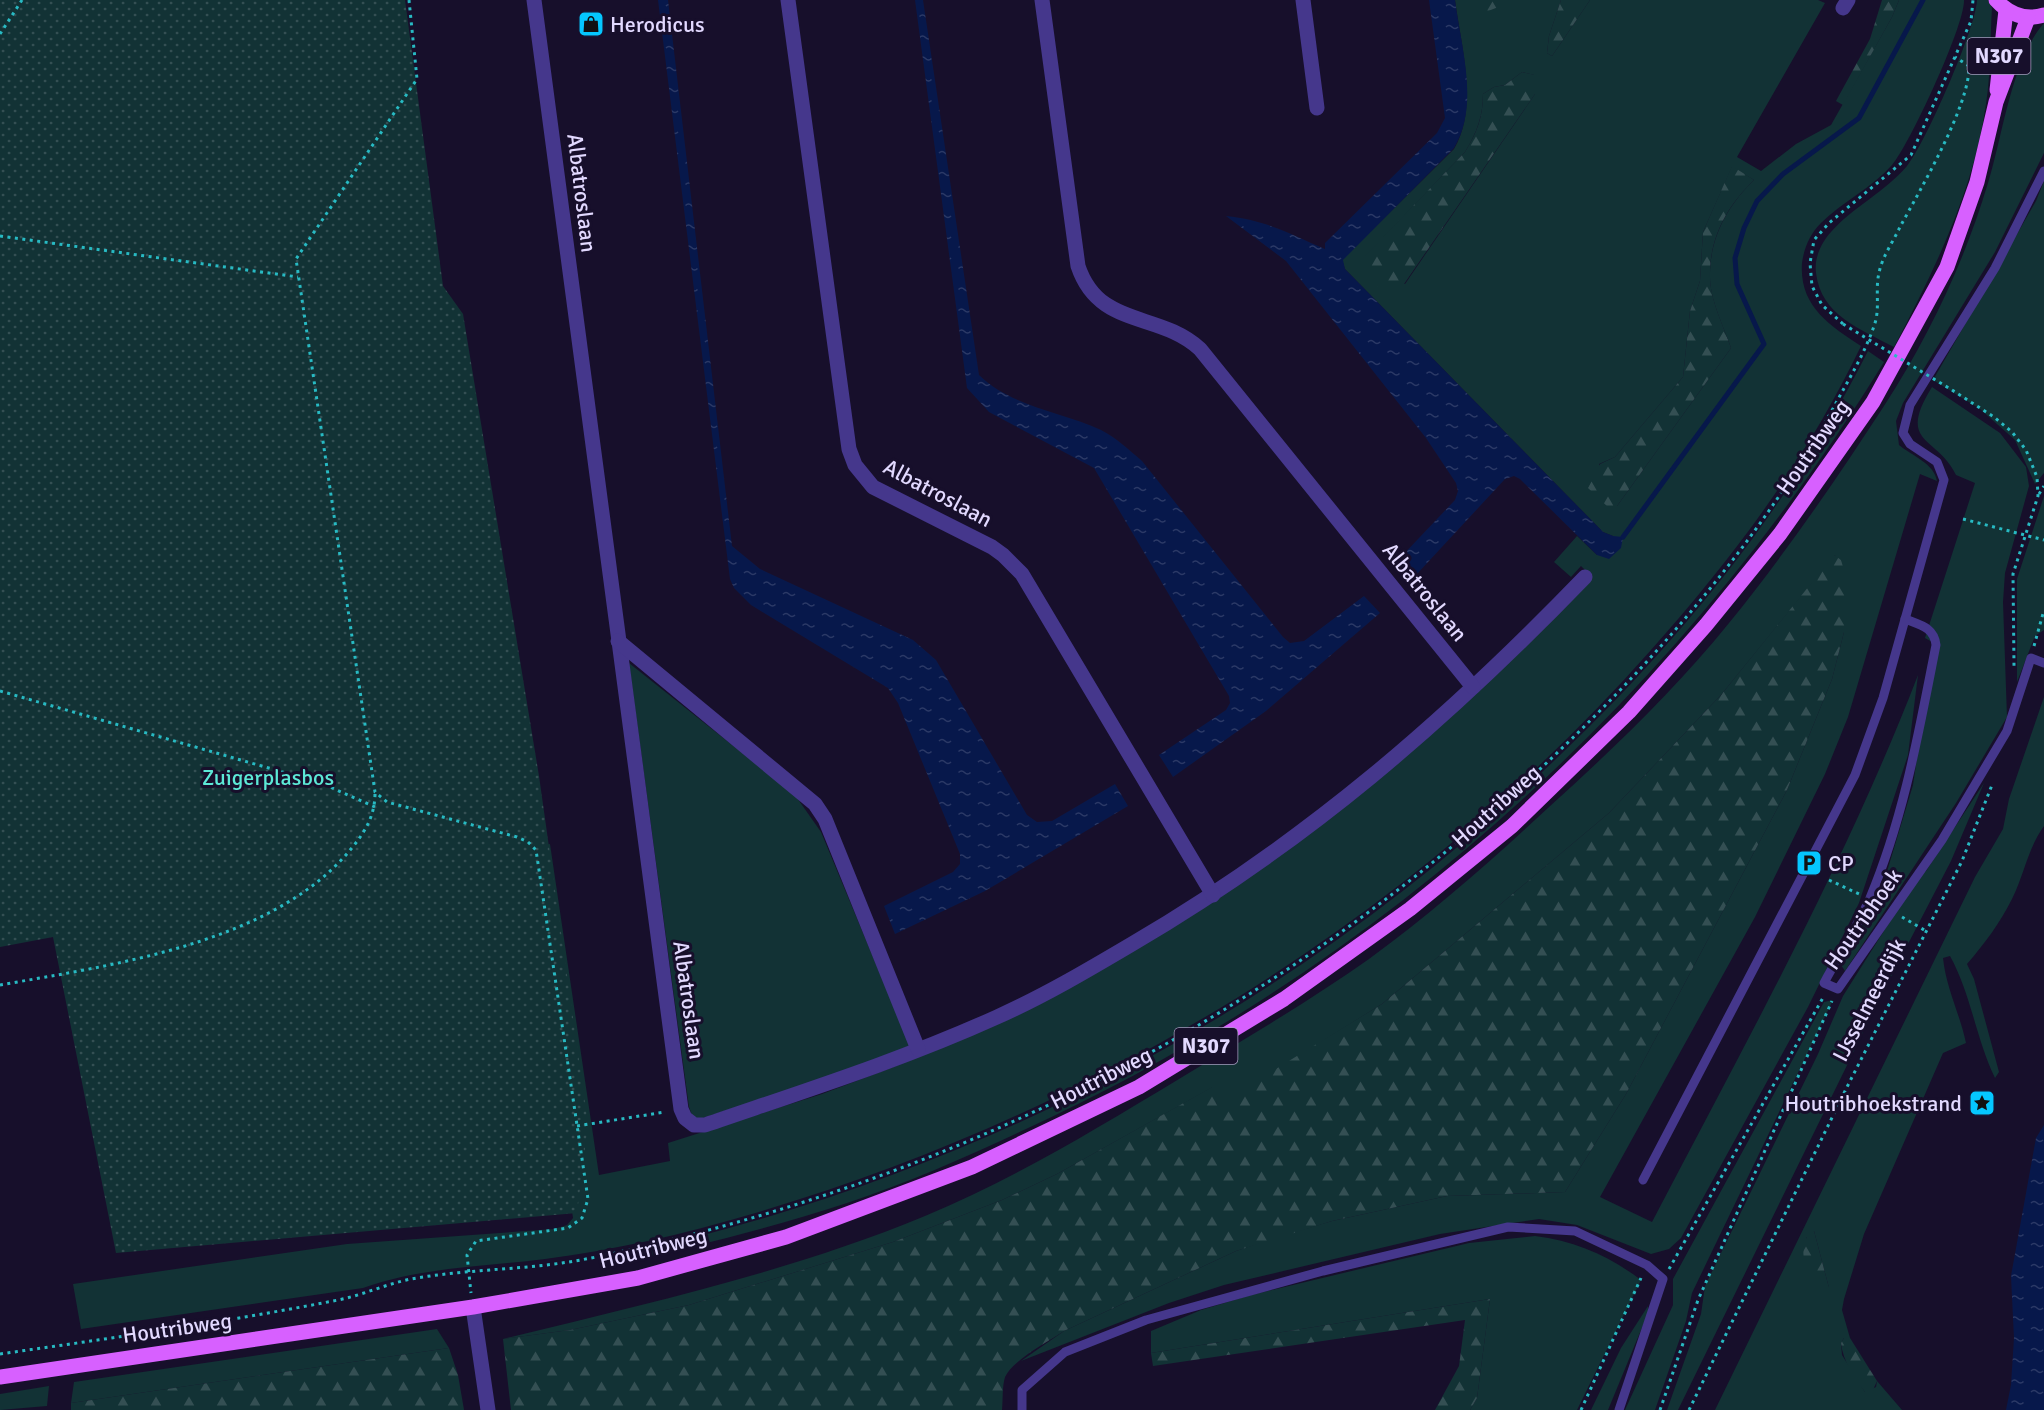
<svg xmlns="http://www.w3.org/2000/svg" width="2044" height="1410" viewBox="0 0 2044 1410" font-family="Signika,sans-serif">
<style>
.grass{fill:#123235;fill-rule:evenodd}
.forest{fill:url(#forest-firs)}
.park{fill:url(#park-dots)}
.water{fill:url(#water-ripples)}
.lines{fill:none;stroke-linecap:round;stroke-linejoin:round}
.stream{stroke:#07184b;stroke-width:5}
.path{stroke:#28bac3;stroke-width:3;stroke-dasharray:3 4.5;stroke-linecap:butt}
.service{stroke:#45378c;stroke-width:9}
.minor{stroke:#45378c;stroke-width:15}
.primary{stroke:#d760ff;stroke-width:15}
.path-bridge{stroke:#28bac3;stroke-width:3;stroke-dasharray:3 4.5;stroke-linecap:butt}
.labels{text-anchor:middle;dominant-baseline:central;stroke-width:6;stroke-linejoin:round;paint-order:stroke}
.shield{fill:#170f2b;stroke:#a59cbf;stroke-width:1.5}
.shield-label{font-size:21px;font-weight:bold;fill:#e2d9ff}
.poi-label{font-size:22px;fill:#e2d9ff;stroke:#170f2b;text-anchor:start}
.street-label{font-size:22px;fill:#e2d9ff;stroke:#170f2b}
.park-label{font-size:22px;fill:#5ce8d6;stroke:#170f2b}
</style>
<defs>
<pattern id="forest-firs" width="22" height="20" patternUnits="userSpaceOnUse" patternTransform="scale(1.5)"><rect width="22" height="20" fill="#123235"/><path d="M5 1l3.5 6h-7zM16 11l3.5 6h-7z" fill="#344f53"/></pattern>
<pattern id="park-dots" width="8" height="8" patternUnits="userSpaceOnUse" patternTransform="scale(1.5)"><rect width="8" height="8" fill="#123235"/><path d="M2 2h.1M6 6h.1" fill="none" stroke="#344f53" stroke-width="1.8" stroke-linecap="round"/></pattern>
<pattern id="water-ripples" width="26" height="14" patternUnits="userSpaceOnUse" patternTransform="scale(1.5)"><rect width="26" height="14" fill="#07184b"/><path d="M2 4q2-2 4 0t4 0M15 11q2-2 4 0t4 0" fill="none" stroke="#2b3966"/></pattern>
</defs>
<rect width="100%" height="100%" fill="#170f2b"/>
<!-- grass -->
<g class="grass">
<path d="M1455,0H1561L1549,36L1547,53L1552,56L1590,0H1818L1825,3L1737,157L1761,171L1796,144L1831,125L1892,17L1899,0H1964C1965,25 1909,146 1892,165C1872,188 1842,202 1821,223C1810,234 1804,248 1802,263C1799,306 1829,325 1861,346C1807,459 1734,557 1651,650C1413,919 1096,1113 752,1214C684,1234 615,1250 545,1259C483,1267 422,1267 363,1288L81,1329L73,1284L347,1244L554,1229L567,1225L573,1218L519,849L550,844L599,1175L670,1161L668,1143L822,1094L896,1066L985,1027L1298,842L1589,574L1581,566L1571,577L1554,562L1577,536L1597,555L1613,536L1603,532L1345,269L1342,260L1454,149C1479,107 1461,46 1455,0ZM1522,72L1534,75L1535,94L1405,284L1361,261L1465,152C1477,132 1483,116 1483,94L1494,87L1505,85ZM1732,167L1754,180C1727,206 1709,239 1710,278C1710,300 1724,327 1731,348L1617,506L1599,464L1615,457L1683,377L1690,311L1700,281L1703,232Z"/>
<path d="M1977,0H1988L1992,8C1990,39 1991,73 1986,104C1974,190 1934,271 1894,347C1860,329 1821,315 1816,273C1814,258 1821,243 1831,232C1853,207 1885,192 1907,166C1925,144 1976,28 1977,0Z"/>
<path d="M2044,23V153L1995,252L1903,403L1896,421L1899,445C1912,456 1934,463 1937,481L1920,474L1848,717L1825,774L1755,917L1600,1197L1652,1222C1746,1042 1845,864 1918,675L1908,755L1859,903L1808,1007L1681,1238L1669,1249L1651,1254L1577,1225L1539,1219L1440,1234L1224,1285L1169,1303L1021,1361L1064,1331L1236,1251L1271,1239L1332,1221L1447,1196L1565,1192L1626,1094L1787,790L1832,679L1844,632L1835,555L1721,695L1609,813L1382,1004L1236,1095L1217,1106L1213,1087L1057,1174L1002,1200L893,1242L689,1305L570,1330L503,1339C645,1304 790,1272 925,1216C1014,1179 1096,1129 1179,1079C1243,1040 1308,1002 1369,959C1432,913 1492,860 1549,807C1612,750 1675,690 1729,623C1785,554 1836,480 1884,406C1929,336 1964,263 1988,183C2003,135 2011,61 2044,23Z"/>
<path d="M2044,181V473L2035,484L2015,440L1980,409L1933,380L2036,201Z"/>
<path d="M1868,351L1884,362C1678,696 1383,965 1026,1129C968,1156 908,1183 847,1203C771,1228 692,1247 614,1265L612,1257C969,1180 1295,1010 1558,757C1683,638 1790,506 1868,351Z"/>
<path d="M1932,387L2000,433L2026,467L2029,486L2005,573L2003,602L2007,717L1956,803L1845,971L1841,965L1882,888L1913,785L1934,643L1925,638L1975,483L1956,475C1937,435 1896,445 1932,387Z"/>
<path d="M2044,496V630L2035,636L2017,682V579Z"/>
<path d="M629,663L795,795L821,832L910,1046L856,1068L697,1120L693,1118L689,1107Z"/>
<path d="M2044,697V826C2028,848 2024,875 2012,899C2000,923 1985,943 1967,964L1974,979L1999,1072L1995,1078C1976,1039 1971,994 1950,956L1943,958C1946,988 1960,1014 1966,1043L1943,1053L1864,1234L1844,1299L1842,1310L1850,1338H1844L1841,1343L1842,1355L1865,1392L1876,1387L1877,1381L1902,1410H1715L1975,877L2003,829L2009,799ZM1814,1231L1829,1288L1806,1238Z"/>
<path d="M1984,783L1951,861L1880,998L1678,1410H1667L1701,1314L1705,1286L1818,1054L1843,996L1919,875L1926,871Z"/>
<path d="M1833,1000L1692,1293L1686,1321L1655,1410H1625L1673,1305V1279L1824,1002Z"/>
<path d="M1535,1236C1576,1241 1609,1256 1641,1280L1577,1410H1470L1477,1398L1490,1299L1151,1353V1331L1201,1310L1251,1295L1469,1243Z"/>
<path d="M1648,1306V1313L1608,1410H1591L1621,1348Z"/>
<path d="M437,1329L449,1348L71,1403L74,1382Z"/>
<path d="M49,1386L47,1406L0,1410V1394Z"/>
</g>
<!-- forest -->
<g class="forest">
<path d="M1469,0H1516L1473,17Z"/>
<path d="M1561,0H1590L1552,56L1547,53L1549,36Z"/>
<path d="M1882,0H1899L1892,17L1843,105L1836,101L1870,39Z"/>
<path d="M1522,72L1535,75V94L1404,284L1379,288L1361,269L1360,261L1465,152C1477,132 1483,117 1483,94L1494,87L1505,85Z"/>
<path d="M1732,166L1754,180C1727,206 1709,238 1710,277C1710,300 1724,327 1731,348L1617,506L1609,508L1588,488L1600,464L1615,457L1683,377L1690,311L1700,281L1703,232Z"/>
<path d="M1834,555L1841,560L1851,595L1844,632L1832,679L1787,790L1626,1094L1565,1192L1447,1196L1332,1221L1236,1251L1064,1331C1049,1341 1013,1360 1005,1377C1002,1386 1003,1401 1002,1410H511L503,1339L570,1330L689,1305L893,1242L1002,1200L1057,1174L1214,1086L1217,1105L1382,1004L1609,813L1721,695Z"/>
<path d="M1814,1231L1829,1288L1827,1291L1814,1287C1805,1267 1798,1253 1809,1232Z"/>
<path d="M1490,1299L1477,1398L1470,1410H1435L1459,1366L1465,1320L1153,1366L1151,1353Z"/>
<path d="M1844,1338H1850L1877,1381L1872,1392H1865C1854,1378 1843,1361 1841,1343Z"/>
<path d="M449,1348L458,1375L464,1410H71V1403Z"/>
</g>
<!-- park -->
<path class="park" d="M0,0H405L443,286L463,314L539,776L588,1124L577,1213L116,1253L53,937L0,947Z"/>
<!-- water -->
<g class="water">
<path d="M658,0H668L732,546L760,569L913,640L936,660L1027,815L1037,822L1052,821L1115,784L1128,806L985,891L895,934L884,906L953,872L960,864V854L898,703L888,688L751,605L734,588L730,579Z"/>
<path d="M915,0H923L979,375C1012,407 1060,411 1101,430C1117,438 1129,450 1142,461L1283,637L1290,643L1304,641L1364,596L1380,613L1266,711L1173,777L1159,755L1226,710L1230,703L1229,696L1094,468L989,412L967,388Z"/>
<path d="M1429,0H1455C1461,48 1480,105 1454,148L1343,260L1345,269L1603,532L1613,536L1623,537L1621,548L1609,559L1597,555L1520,479L1514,476L1505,479L1416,575L1401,557L1455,500L1458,491L1456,483L1426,438L1286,261L1226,216C1266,220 1290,234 1325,249V243L1437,133L1445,118Z"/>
<path d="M2044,1125V1410H2006L2011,1385L2014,1338L2011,1276L2036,1138Z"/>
</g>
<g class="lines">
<!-- stream -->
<path class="stream" d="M1623,537L1764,344L1737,284L1735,258L1744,228L1757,201L1783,174L1859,118L1923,0"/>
<!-- path -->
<g class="path">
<path d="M409,0L417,79L296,259L375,792L387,802L517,837L528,842L536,850L588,1199L582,1218L568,1228L476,1241L467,1255L471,1293"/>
<path d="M0,34L22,0"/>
<path d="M0,236L298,277"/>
<path d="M1843,324L1822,305L1812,286L1810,263L1814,240L1829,223L1911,155L1971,21L1973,0"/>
<path d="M1952,390L1994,417L2012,432L2026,450L2037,477L2038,496L2013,574L2014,666"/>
<path d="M2039,494L2044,486"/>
<path d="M1963,519L2044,540"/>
<path d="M2034,646L2044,610"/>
<path d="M0,691L321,783L375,807"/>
<path d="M1829,880L1859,894"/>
<path d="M1902,917L1926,931"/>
<path d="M0,985C113,965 274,943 351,849C365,832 375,816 375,793"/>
<path d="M577,1126L665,1112"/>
<path d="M1669,1269L1824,996"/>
<path d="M0,1354C113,1338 226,1322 338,1300C363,1295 386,1284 411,1279C461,1270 512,1270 562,1263C603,1257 645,1246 686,1236C1049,1143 1365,957 1624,686C1705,601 1780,506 1836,403C1850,377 1866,351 1875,323C1880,307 1875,289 1879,273C1882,257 1893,242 1900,227C1920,190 1970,105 1969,66L1955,57"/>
<path d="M1581,1410L1641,1278"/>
<path d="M1660,1410L1698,1300L1832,1001"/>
<path d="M1689,1410L1846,1089L1962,861L1992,785"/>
</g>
<!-- service -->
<g class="service">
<path d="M1905,619C1920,625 1934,627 1936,645C1919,731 1904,817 1870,898C1857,927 1839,955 1824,983L1838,989L1942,840L2007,731L2031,658L2044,663"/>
<path d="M1643,1180L1855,775L1883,698L1944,480L1937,462L1910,444L1903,433L1910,405L1995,268L2044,171"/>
<path d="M1022,1410V1390L1065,1352L1146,1320L1323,1271L1508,1227L1575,1231L1647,1265L1663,1279L1619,1410"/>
</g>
<!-- minor -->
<g class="minor">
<path d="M534,0L681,1109L685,1118L694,1125H705C804,1091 902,1060 997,1017C1044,996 1088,970 1132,944C1306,842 1445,722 1585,577"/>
<path d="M788,0L849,449L855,465L873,487L992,547L1003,555L1022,574L1213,895"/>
<path d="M1042,0L1078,266C1099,329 1159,311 1200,349L1473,687"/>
<path d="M1303,0L1317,108"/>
<path d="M1843,8L1848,0"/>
<path d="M618,641L815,804L825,819L918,1049"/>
<path d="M473,1307L488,1410"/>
</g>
<!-- primary -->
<g class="primary">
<path d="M1996,0C2009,14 2025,21 2044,15"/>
<path d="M1997,90L2006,10"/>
<path d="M0,1377L473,1307L638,1278L786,1237L972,1167L1139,1087L1284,999L1410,909L1512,826L1629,712L1706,625L1780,534L1873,402L1947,267L1977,182L1996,102L2028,18"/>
</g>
<!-- path-bridge -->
<path class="path-bridge" d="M1843,324L1952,390"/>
</g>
<!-- icons -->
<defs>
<g id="shop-square" transform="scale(1.35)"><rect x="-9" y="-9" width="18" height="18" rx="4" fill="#05c7ff" stroke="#170f2b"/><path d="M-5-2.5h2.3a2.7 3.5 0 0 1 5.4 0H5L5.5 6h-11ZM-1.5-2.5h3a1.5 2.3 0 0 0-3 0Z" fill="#111"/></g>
<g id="parking-square" transform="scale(1.35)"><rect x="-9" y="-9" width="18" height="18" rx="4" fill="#05c7ff" stroke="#170f2b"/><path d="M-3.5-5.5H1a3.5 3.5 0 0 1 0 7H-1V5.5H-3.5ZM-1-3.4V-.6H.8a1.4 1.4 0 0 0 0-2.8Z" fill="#111"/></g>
<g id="sight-square" transform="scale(1.35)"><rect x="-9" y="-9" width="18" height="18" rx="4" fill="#05c7ff" stroke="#170f2b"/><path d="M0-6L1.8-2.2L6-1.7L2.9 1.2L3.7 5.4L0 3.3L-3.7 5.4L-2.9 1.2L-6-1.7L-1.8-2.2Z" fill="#111"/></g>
</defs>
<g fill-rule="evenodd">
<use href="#shop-square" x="591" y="24"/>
<use href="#parking-square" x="1809" y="863"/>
<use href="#sight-square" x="1982" y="1103"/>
</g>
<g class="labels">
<!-- shield labels -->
<g class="shield">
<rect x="1967.5" y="38" width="63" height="36" rx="4.5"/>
<rect x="1174.5" y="1028" width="63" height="36" rx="4.5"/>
</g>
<g class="shield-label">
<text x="1999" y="56">N307</text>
<text x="1206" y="1046">N307</text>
</g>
<!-- poi labels -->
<g class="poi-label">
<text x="610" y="24">Herodicus</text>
<text x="1828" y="863">CP</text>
<text x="1962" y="1103" text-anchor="end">Houtribhoekstrand</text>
</g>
<!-- street labels -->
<g class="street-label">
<text transform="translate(582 193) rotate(83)">Albatroslaan</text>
<text transform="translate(1813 447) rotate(-55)">Houtribweg</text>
<text transform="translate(938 493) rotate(28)">Albatroslaan</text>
<text transform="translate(1425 592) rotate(51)">Albatroslaan</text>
<text transform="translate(1496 806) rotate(-42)">Houtribweg</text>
<text transform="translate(1863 919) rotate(-55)">Houtribhoek</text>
<text transform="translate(689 1000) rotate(82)">Albatroslaan</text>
<text transform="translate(1869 1000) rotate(-63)">IJsselmeerdijk</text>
<text transform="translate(1101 1078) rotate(-27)">Houtribweg</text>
<text transform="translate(653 1248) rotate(-14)">Houtribweg</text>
<text transform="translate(177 1328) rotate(-8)">Houtribweg</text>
</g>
<!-- park labels -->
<g class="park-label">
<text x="268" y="777">Zuigerplasbos</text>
</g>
</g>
</svg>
